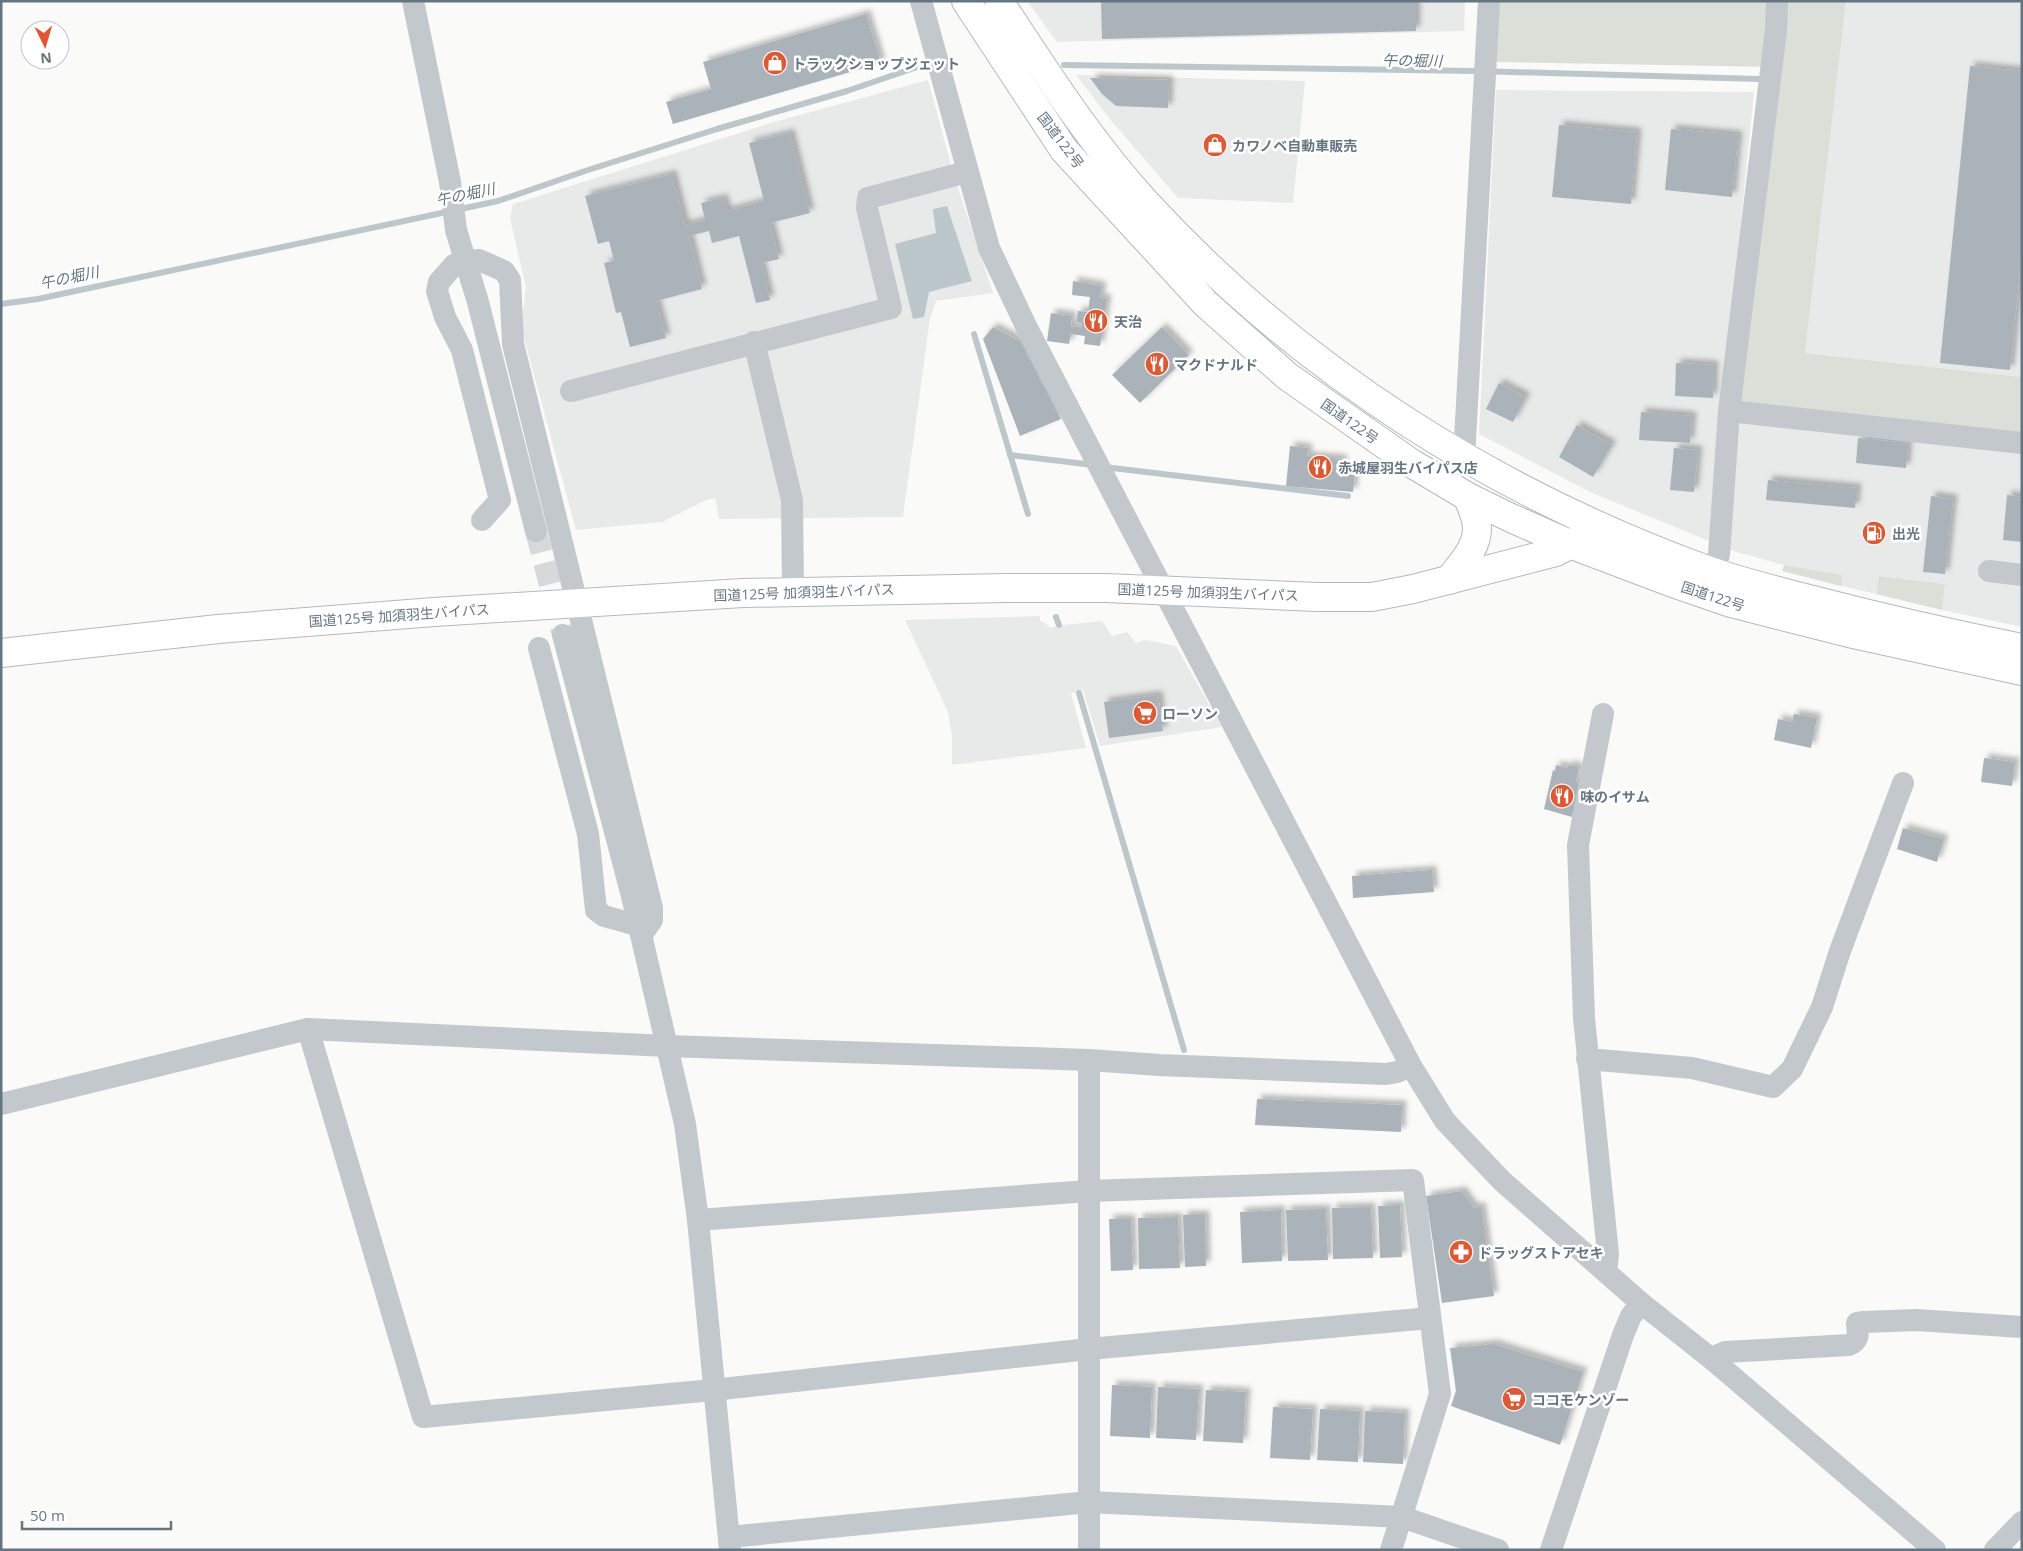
<svg xmlns="http://www.w3.org/2000/svg" width="2023" height="1551" viewBox="0 0 2023 1551" font-family="'Open Sans','Noto Sans JP',sans-serif">
<style>
.built{fill:#e8e9e9}
.green{fill:#dadfd7}
.water{fill:#bbc7cb}
.lines{fill:none;stroke-linecap:round;stroke-linejoin:round}
.stream{stroke:#bbc7cb;stroke-width:6}
.building{fill:#aab3b9;filter:url(#shadow)}
.minor-tunnel{stroke:#d5d9db;stroke-width:22;stroke-dasharray:22 11;stroke-linecap:butt}
.highway-casing{stroke:#b4b9bd;stroke-width:30}
.minor{stroke:#c3c8cc;stroke-width:22}
.highway{stroke:#fff;stroke-width:28}
.labels{text-anchor:middle;dominant-baseline:central;stroke-width:5;stroke-linejoin:round;paint-order:stroke}
.poi-label{font-size:14px;font-weight:bold;fill:#657683;stroke:#fff;text-anchor:start}
.street-label{font-size:14px;fill:#657683;stroke:#fff}
.water-label{font-size:15px;font-style:italic;fill:#60757c;stroke:#fff}
</style>
<defs>
<filter id="shadow"><feDropShadow dx="4.5" dy="-4.5" stdDeviation="2.5" flood-color="#0004"/></filter>
</defs>
<rect width="100%" height="100%" fill="#fafaf8"/>
<!-- built -->
<g class="built">
<path d="M1027,1H1465L1464,31L1057,42Z"/>
<path d="M1846,1H2022V377L1805,353Z"/>
<path d="M1076,75L1305,81L1293,203L1178,198L1109,118Z"/>
<path d="M928,80L954,176L993,293L936,301L930,318L903,517L719,519L715,498L706,500L662,522L576,530L521,327L526,288L510,218L513,204L774,122Z"/>
<path d="M1496,90L1754,92L1709,541L1590,492L1479,434Z"/>
<path d="M1736,418L2022,449V627L1942,610L1945,584L1879,576L1876,594L1841,586L1843,575L1784,565L1726,549Z"/>
<path d="M1040,616V620L1051,628L1063,625L1102,621L1112,636L1127,632L1136,643L1146,640L1176,646L1222,727L1100,746L1083,690L1071,693L1086,748L952,765V736L948,712L905,620Z"/>
</g>
<!-- green -->
<g class="green">
<path d="M1500,1H1846L1805,353L2022,377V435L1740,407L1777,67L1494,62Z"/>
<path d="M1784,565L1843,575L1841,586L1782,571Z"/>
<path d="M1879,576L1945,584L1942,610L1876,594Z"/>
</g>
<!-- water -->
<path class="water" d="M947,206L972,281L929,292L924,317L913,319L895,244L936,233L933,209Z"/>
<g class="lines">
<!-- stream -->
<g class="stream">
<path d="M1064,65L1476,71L1759,79"/>
<path d="M1,304L38,299L498,201L588,170L717,129L847,91L923,65"/>
<path d="M974,334L1028,514"/>
<path d="M1010,455L1094,465"/>
<path d="M1104,467L1348,496"/>
<path d="M1056,617L1059,625"/>
<path d="M1079,693L1184,1050"/>
</g>
</g>
<!-- building -->
<g class="building">
<path d="M1101,1H1416V31L1102,39Z"/>
<path d="M866,14L881,63L673,124L666,102L711,89L703,62Z"/>
<path d="M1970,66L2022,71V250L2010,370L1940,363Z"/>
<path d="M1090,78L1169,80L1168,108L1116,106L1102,94Z"/>
<path d="M1559,125L1637,132L1631,204L1552,197Z"/>
<path d="M1671,129L1738,135L1732,197L1665,190Z"/>
<path d="M790,133L810,213L770,223L779,259L761,263L770,300L756,303L739,236L712,243L709,231L689,236L702,289L656,301L666,338L630,347L621,312L616,313L604,263L614,261L609,241L598,244L585,196L672,174L685,225L705,220L701,203L723,198L727,211L764,201L749,143Z"/>
<path d="M1073,281L1102,286L1100,298L1107,299L1100,346L1084,344L1085,336L1071,334L1069,344L1047,341L1051,313L1072,316L1071,326L1082,327V323L1076,322L1078,311L1088,312L1090,297L1072,295Z"/>
<path d="M993,327L1021,342L1061,419L1020,436L983,339Z"/>
<path d="M1162,327L1189,355L1140,403L1112,375Z"/>
<path d="M1676,363L1714,365L1713,398L1675,396Z"/>
<path d="M1499,383L1526,397L1513,422L1486,409Z"/>
<path d="M1641,412L1692,416L1690,443L1639,440Z"/>
<path d="M1577,425L1612,445L1593,477L1559,457Z"/>
<path d="M1858,438L1908,443L1906,468L1856,463Z"/>
<path d="M1290,446L1308,448L1307,456L1343,459L1342,473L1355,474L1353,492L1286,486Z"/>
<path d="M1674,448L1698,450L1694,492L1670,490Z"/>
<path d="M1768,480L1857,488L1855,508L1766,500Z"/>
<path d="M2007,495L2022,497V542L2003,540Z"/>
<path d="M1931,496L1953,499L1945,574L1923,572Z"/>
<path d="M1158,695L1163,731L1109,738L1104,702Z"/>
<path d="M1794,714L1817,718L1811,748L1774,740L1778,719L1792,722Z"/>
<path d="M1984,758L2015,762L2012,786L1981,782Z"/>
<path d="M1556,765L1567,768L1568,765L1579,767L1576,782L1580,783L1572,817L1544,809L1553,770L1555,771Z"/>
<path d="M1903,828L1944,839L1937,862L1897,849Z"/>
<path d="M1432,870L1434,892L1353,898L1352,876Z"/>
<path d="M1257,1099L1402,1105L1401,1132L1255,1125Z"/>
<path d="M1462,1191L1474,1208L1481,1206L1494,1296L1442,1303L1426,1196Z"/>
<path d="M1400,1205L1402,1257L1380,1258L1378,1206Z"/>
<path d="M1371,1207L1373,1258L1333,1259L1332,1208Z"/>
<path d="M1326,1209L1328,1260L1288,1261L1286,1210Z"/>
<path d="M1281,1210L1282,1261L1242,1263L1240,1212Z"/>
<path d="M1183,1215H1205L1206,1266L1185,1267Z"/>
<path d="M1178,1217L1180,1268L1139,1269L1138,1218Z"/>
<path d="M1109,1219H1131L1133,1270L1111,1271Z"/>
<path d="M1494,1344L1583,1372L1560,1445L1451,1406L1456,1391L1450,1348Z"/>
<path d="M1112,1385L1152,1387L1150,1438L1110,1436Z"/>
<path d="M1158,1387L1199,1389L1196,1440L1156,1438Z"/>
<path d="M1206,1390L1246,1392L1243,1443L1203,1441Z"/>
<path d="M1273,1407L1313,1409L1310,1460L1270,1458Z"/>
<path d="M1320,1409L1360,1411L1358,1462L1317,1460Z"/>
<path d="M1365,1411L1405,1413L1403,1464L1363,1462Z"/>
</g>
<g class="lines">
<!-- minor-tunnel -->
<path class="minor-tunnel" d="M536,531L563,635"/>
<!-- highway casing -->
<g class="highway-casing">
<g id="highway">
<path d="M966,1L1064,150L1206,304L1287,376L1411,463L1468,497L1511,518L1572,545L1670,582L1731,603L1849,633L2022,671"/>
<path d="M999,1C1045,71 1090,142 1147,204C1302,372 1497,494 1710,571C1744,583 1779,591 1813,600C1882,618 1952,634 2022,648"/>
<path d="M1449,580C1461,564 1477,549 1477,528C1477,518 1471,506 1468,497"/>
<path d="M1,653L218,629L434,612L743,593L1007,588H1105L1317,597H1372L1413,589L1556,552L1580,539L1591,523"/>
</g>
</g>
<!-- minor -->
<g class="minor">
<path d="M413,1L450,182L456,230L478,302L536,531"/>
<path d="M921,1L989,248L1026,326L1411,1066L1445,1121L1502,1181L1641,1303L1713,1360L1935,1550"/>
<path d="M754,342L792,500L793,591"/>
<path d="M571,391L891,308L867,208L868,198L967,172"/>
<path d="M1729,411L2022,443"/>
<path d="M1464,458L1489,1"/>
<path d="M482,520L500,500L462,350L445,317L437,291L439,282L454,265L466,261L479,260L504,271L510,280L513,344L652,908V920L642,934"/>
<path d="M1712,571L1719,555L1729,411L1776,30L1777,1"/>
<path d="M1989,571L2022,575"/>
<path d="M563,635L632,896L685,1124L698,1220L730,1550"/>
<path d="M539,648L588,834L596,910L604,916L640,926"/>
<path d="M1603,714L1578,845L1584,1018L1608,1254L1607,1264L1604,1269"/>
<path d="M308,1029L423,1417L713,1390L1089,1349L1430,1318"/>
<path d="M1587,1059L1692,1068L1773,1087L1792,1069L1822,1007L1840,951L1903,783"/>
<path d="M1089,1060V1550"/>
<path d="M1,1104L308,1029L667,1046L1089,1060L1159,1065L1386,1074L1397,1072L1411,1066"/>
<path d="M698,1220L1088,1191L1413,1180L1440,1394L1391,1550"/>
<path d="M1713,1360L1718,1355L1725,1352L1849,1345C1860,1340 1858,1334 1857,1323L1864,1322L1916,1320L2022,1327"/>
<path d="M729,1537L1089,1502L1402,1517L1498,1550"/>
<path d="M1551,1550L1623,1335L1631,1316L1641,1303"/>
<path d="M1995,1550L2022,1522"/>
</g>
<!-- highway -->
<use href="#highway" class="highway"/>
</g>
<!-- icons -->
<defs>
<g id="shop-disc" transform="scale(1.25)"><circle r="9.5" fill="#e4572e" stroke="#fff"/><path d="M-5-2.5h2.3a2.7 3.5 0 0 1 5.4 0H5L5.5 6h-11ZM-1.5-2.5h3a1.5 2.3 0 0 0-3 0Z" fill="#fff"/></g>
<g id="restaurant-disc" transform="scale(1.25)"><circle r="9.5" fill="#e4572e" stroke="#fff"/><path d="M-5-6h1v4h1v-4h1v4h1v-4h1v5L-1.5 .5V6h-2V.5L-5-1ZM5-6V6H3V1.5H1.5Q1.5-4 5-6Z" fill="#fff"/></g>
<g id="fuel-disc" transform="scale(1.25)"><circle r="9.5" fill="#e4572e" stroke="#fff"/><path d="M-5.5-6h7V0h2V4h1.3V-2.5L3-4.5l.8-.8L6-3V5H2.5V1h-1V6h-7ZM-4.2-4.7v3.2H.2V-4.7Z" fill="#fff"/></g>
<g id="supermarket-disc" transform="scale(1.25)"><circle r="9.5" fill="#e4572e" stroke="#fff"/><path d="M-6-5.5h2.5l.6 2H6L4.5 2H-2.5L-4.4-4H-6ZM-1.5 3.2a1.3 1.3 0 1 0 .1 0ZM3 3.2a1.3 1.3 0 1 0 .1 0Z" fill="#fff"/></g>
<g id="pharmacy-disc" transform="scale(1.25)"><circle r="9.5" fill="#e4572e" stroke="#fff"/><path d="M-2-6h4v4h4v4h-4v4h-4v-4h-4v-4h4Z" fill="#fff"/></g>
</defs>
<g fill-rule="evenodd">
<use href="#shop-disc" x="775" y="63"/>
<use href="#shop-disc" x="1215" y="145"/>
<use href="#restaurant-disc" x="1096" y="321"/>
<use href="#restaurant-disc" x="1157" y="364"/>
<use href="#restaurant-disc" x="1320" y="467"/>
<use href="#fuel-disc" x="1874" y="533"/>
<use href="#supermarket-disc" x="1145" y="713"/>
<use href="#restaurant-disc" x="1562" y="796"/>
<use href="#pharmacy-disc" x="1461" y="1252"/>
<use href="#supermarket-disc" x="1514" y="1399"/>
</g>
<g class="labels">
<!-- poi labels -->
<g class="poi-label">
<text x="792" y="63">トラックショップジェット</text>
<text x="1232" y="145">カワノベ自動車販売</text>
<text x="1114" y="321">天治</text>
<text x="1174" y="364">マクドナルド</text>
<text x="1338" y="467">赤城屋羽生バイパス店</text>
<text x="1892" y="533">出光</text>
<text x="1162" y="713">ローソン</text>
<text x="1580" y="796">味のイサム</text>
<text x="1478" y="1252">ドラッグストアセキ</text>
<text x="1532" y="1399">ココモケンゾー</text>
</g>
<!-- street labels -->
<g class="street-label">
<text transform="translate(1061 140) rotate(53)">国道122号</text>
<text transform="translate(1350 421) rotate(35)">国道122号</text>
<text transform="translate(804 592) rotate(-2)">国道125号 加須羽生バイパス</text>
<text transform="translate(1208 592) rotate(2)">国道125号 加須羽生バイパス</text>
<text transform="translate(1713 596) rotate(18)">国道122号</text>
<text transform="translate(399 615) rotate(-4)">国道125号 加須羽生バイパス</text>
</g>
<!-- water labels -->
<g class="water-label">
<text transform="translate(1412 60) rotate(1)">午の堀川</text>
<text transform="translate(465 194) rotate(-12)">午の堀川</text>
<text transform="translate(69 277) rotate(-12)">午の堀川</text>
</g>
</g>
<!-- border -->
<rect width="2023" height="1551" fill="none" stroke="#657683" stroke-width="5"/>
<!-- north arrow -->
<g transform="translate(45 45) rotate(175)"><circle r="24" fill="#ffffff" stroke="#c1c8cd"/>
<path d="M0-4L9 19L0 12L-9 19Z" fill="#e4572e"/>
<text y="-8" font-size="14" font-weight="bold" text-anchor="middle" fill="#657683">N</text>
</g>
<!-- scale -->
<path d="M22 1521v8h149v-8" fill="none" stroke="#657683" stroke-width="2.5"/>
<text x="30" y="1521" font-size="15" fill="#657683" stroke="#ffffff" stroke-width="4" paint-order="stroke">50 m</text>
</svg>
